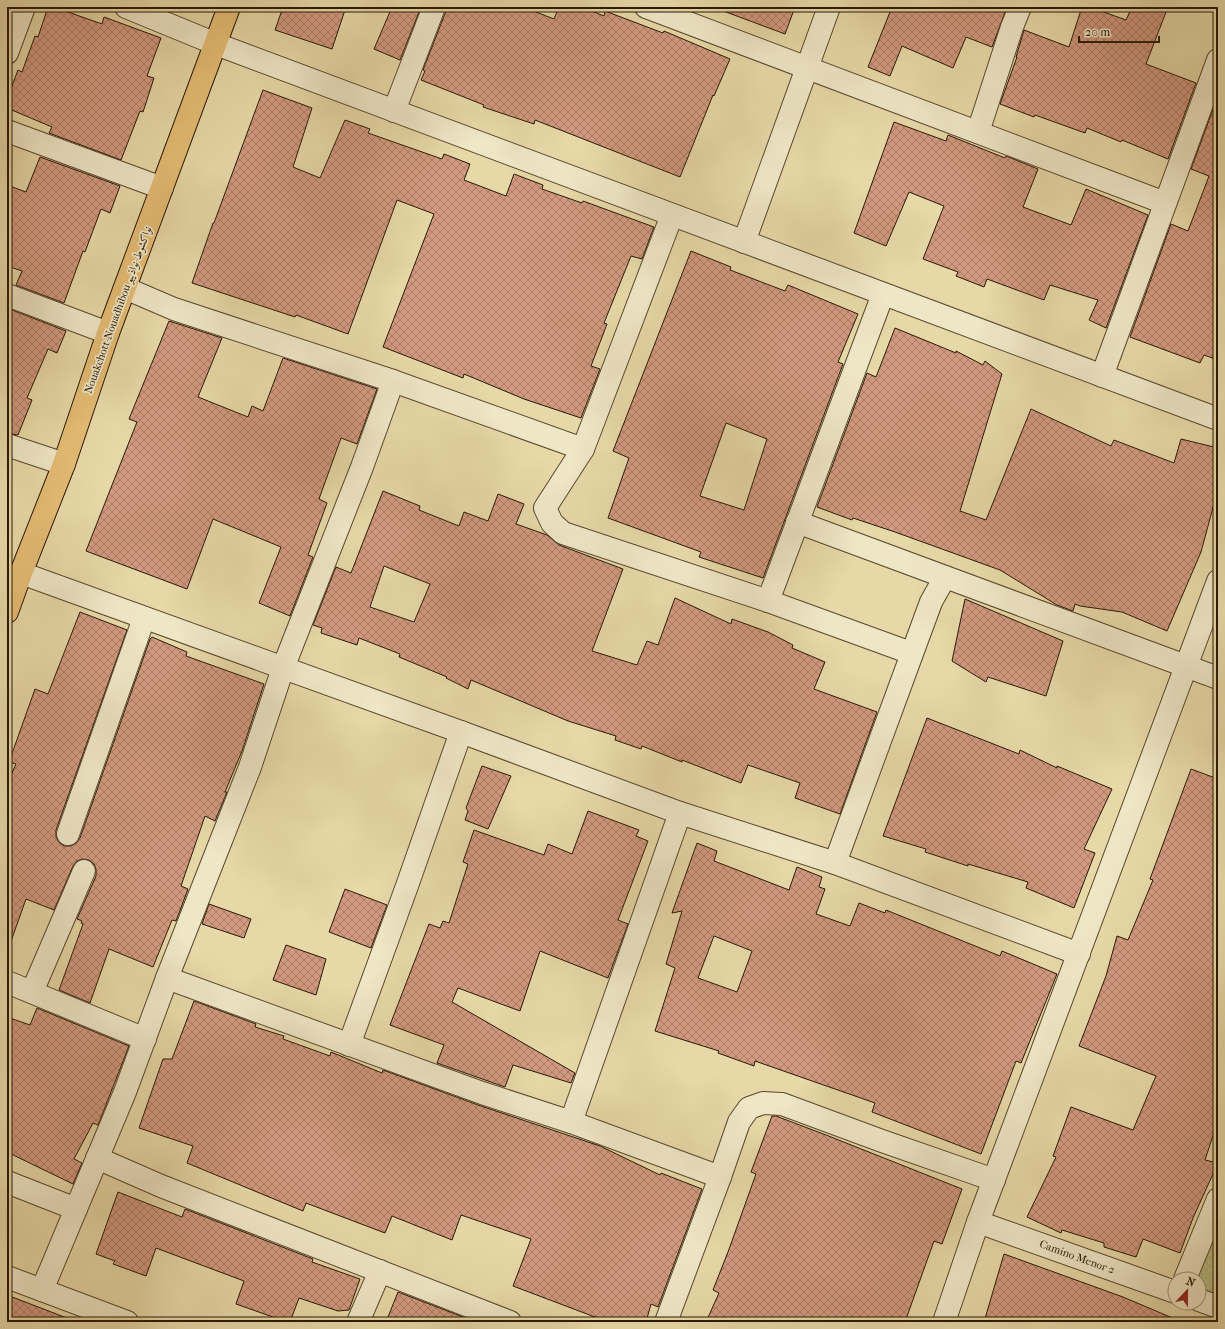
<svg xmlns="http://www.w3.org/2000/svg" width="1225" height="1329" viewBox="0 0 1225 1329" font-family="'IM FELL French Canon',Amiri,serif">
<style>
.grass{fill:url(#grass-dots);stroke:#716c45}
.building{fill:url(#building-cross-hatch);stroke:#291906;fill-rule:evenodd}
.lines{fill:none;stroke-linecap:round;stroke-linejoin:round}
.minor-casing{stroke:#58492e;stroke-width:24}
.highway-casing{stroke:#291906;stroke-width:24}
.minor{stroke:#efe6c6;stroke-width:22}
.highway{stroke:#e4bc74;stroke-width:22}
.labels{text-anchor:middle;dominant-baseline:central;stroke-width:3.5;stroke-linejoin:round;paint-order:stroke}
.street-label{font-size:11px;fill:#291906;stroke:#efe6c6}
</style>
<defs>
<pattern id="grass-dots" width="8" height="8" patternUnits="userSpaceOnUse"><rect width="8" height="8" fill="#b9be84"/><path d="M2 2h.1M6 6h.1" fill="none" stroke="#9fa370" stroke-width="1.8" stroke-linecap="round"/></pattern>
<pattern id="building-cross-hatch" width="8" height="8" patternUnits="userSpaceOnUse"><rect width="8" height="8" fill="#d1997f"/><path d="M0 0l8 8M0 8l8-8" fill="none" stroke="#aa7c66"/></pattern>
</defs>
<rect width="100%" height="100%" fill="#e7d8a7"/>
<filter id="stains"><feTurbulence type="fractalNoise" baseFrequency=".005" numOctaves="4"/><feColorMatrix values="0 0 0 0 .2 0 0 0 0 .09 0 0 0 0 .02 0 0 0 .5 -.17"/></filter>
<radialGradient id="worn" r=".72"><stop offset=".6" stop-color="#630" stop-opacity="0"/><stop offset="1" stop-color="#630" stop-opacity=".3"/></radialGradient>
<!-- grass -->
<path class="grass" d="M1218,1229V1301L1199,1294V1279H1197Z"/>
<!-- building -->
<g class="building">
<path d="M48,7H54L102,24L104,17L161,38L147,76L154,78L143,112L140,111L121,160L49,133L52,127L7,108V99L18,70L22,72L35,36L38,37Z"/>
<path d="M283,7H346L332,49L275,30Z"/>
<path d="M392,7H421L400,60L374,49Z"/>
<path d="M446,7H523L554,19L559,7H582L604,16L605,11L663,33L664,31L730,59L714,96L713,95L680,177L535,120L534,124L483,107L484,105L421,80L425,71L423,70L446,11Z"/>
<path d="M718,7H795L785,34L718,9Z"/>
<path d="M892,7H1007L992,47L966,37L953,68L902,46L890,76L868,67Z"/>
<path d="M1082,7H1090L1126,20L1132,7H1168L1146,64L1196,83L1168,159L1122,140L1121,142L1087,128L1085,133L1035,115L1034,117L1000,104L1017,57H1016L1024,30L1069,47Z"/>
<path d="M263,90L312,108L293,167L320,178L345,120L370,129L368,133L442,159L444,154L470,164L464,180L506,196L514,174L543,185L542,189L582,203L583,201L654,227L642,259L631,256L604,323L607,324L591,366L600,369L581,418L524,399L464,374L463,378L383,347L434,214L397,200L348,334L296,315L295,317L192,283L213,223H214Z"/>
<path d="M1218,96V360L1204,355L1200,363L1130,337L1171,224L1188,231L1209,176L1191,169Z"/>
<path d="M894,122L946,141L948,135L1005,158L1006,156L1038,169L1023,207L1071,225L1086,189L1148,215L1106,328L1089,320L1098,300L1050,285L1044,300L987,279L984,287L956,276L958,272L923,259L944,206L909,192L886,246L854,233Z"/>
<path d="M40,157L120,186L110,213L101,209L85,252L83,251L64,303L16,285L22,271L7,266V185L26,192Z"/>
<path d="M691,251L731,267L730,270L785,291L788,285L858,314L838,362L843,364L763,578L699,557L701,552L608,518L629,458L613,451ZM726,423L767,439L744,510L700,496Z"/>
<path d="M7,308L66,331L57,353L48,349L27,398L32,400L18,435L7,433Z"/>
<path d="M169,321L222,338L198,397L248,417L252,406L263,411L283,358L377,389L357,444L341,438L319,499L327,503L308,555L313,557L290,616L259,603L281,547L213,519L187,589L86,551L137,422L129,419Z"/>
<path d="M895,328L956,353V351L983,365L985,361L1002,374L960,511L986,520L1031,409L1111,446L1114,440L1174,463L1181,439L1218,448V489L1201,552L1167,631L1122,612L1080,606L1075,604L1073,611L1057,605L1000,570L895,532L853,518L852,520L817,507L867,373L876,377Z"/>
<path d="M383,491L420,506L419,510L459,526L464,512L488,521L498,494L524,504L516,524L547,535L559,545L623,569L592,651L637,665L647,641L658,645L675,598L731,624L732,619L768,632L793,645L792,648L825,662L814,689L877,712L840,814L795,798L800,783L748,765L741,783L682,760V762L642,746L641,749L615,740L616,736L568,721L471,680L468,689L446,678L447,677L399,657L400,654L359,638L357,645L321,633L322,628L313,625L336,567L351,573ZM384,566L430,584L414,622L370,607Z"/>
<path d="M965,599L1063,641L1046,696L988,677L986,682L952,661Z"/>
<path d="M80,612L127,630L56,830V837L59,842L64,846H71L76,843L80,838L150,639L152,637L187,652L186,656L264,684L242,751L225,792H227L215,821L205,816L181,886L188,889L176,921L172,920L153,967L109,949L90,1003L59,990L83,924L81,923L82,921L77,919L96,876V869L94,864L89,860L82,859L77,861L73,866L54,910L26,899L10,944L7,943V784L16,764L9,762L35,689L48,694Z"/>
<path d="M927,718L1019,754L1020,750L1057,768V766L1112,789L1084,849L1095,853L1074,908L1026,888L1028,882L968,864V866L925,852L926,849L883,836Z"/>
<path d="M482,766L511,776L488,829L465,820L468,811L466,808Z"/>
<path d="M1191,769L1218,779V1120L1205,1160L1218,1163L1193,1218L1180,1253L1143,1239L1136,1257L1104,1247V1243L1062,1230L1061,1233L1027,1217L1056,1157L1053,1156L1071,1107L1133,1130L1156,1076L1079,1046L1106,976L1117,936L1128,940L1153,880L1150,879Z"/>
<path d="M588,811L639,830L636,836L648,841L618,920L628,924L608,978L540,951L520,1011L458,988L452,1002L575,1073L571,1083L513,1065L505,1087L437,1063L444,1045L390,1025L429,924L440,928L443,921L449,923L468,864L463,862L474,830L544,855L548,844L572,854Z"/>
<path d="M697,843L717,851L714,861L789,890L797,867L822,877L819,887L825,889L816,914L850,926L859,903L885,913L886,910L1000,956L1002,951L1057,974L1021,1063L1016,1061L981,1154L872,1112L875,1103L755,1061L754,1066L718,1053L719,1051L655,1031L675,968L666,964L682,911L672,913ZM714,936L752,951L737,992L698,978Z"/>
<path d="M345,889L387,905L371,948L329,932Z"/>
<path d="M209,904L251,919L244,938L202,924Z"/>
<path d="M286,945L326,959L316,995L273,980Z"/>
<path d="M194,1001L256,1024L255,1027L284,1036L283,1039L330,1056L331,1052L382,1073L383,1070L478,1105L600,1146L660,1175L661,1173L702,1189L658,1307L651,1304L646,1322H608L513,1286L531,1239L461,1215L452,1240L392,1216L385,1233L306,1203L303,1211L187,1163L193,1146L139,1128L163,1059H172Z"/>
<path d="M37,1008L129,1046L98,1125L93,1123L74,1159L82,1163L73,1184L7,1152V1017L30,1025Z"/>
<path d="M772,1116H776L826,1135L962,1189L942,1244L934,1241L905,1322H706L719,1293L713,1290L728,1252L756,1174L751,1172Z"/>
<path d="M118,1192L182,1217L185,1209L313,1259L312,1262L360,1279L349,1310L338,1311L299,1298L290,1322H287L236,1304L244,1281L156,1248L146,1276L113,1264L115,1261L96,1254Z"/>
<path d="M1004,1254L1123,1297L1182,1322H984Z"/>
<path d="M398,1292L476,1322H386Z"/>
<path d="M7,1295L72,1320V1322H7Z"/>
</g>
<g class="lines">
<!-- minor casing -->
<g class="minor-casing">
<g id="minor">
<path d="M126,7L216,44L1218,419"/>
<path d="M646,7L1165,203"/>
<path d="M7,53L24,7"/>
<path d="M394,111L434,7"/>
<path d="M7,131L162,188"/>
<path d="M978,132L1012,27L1020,7"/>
<path d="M672,215L583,449L545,508L552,523L563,533L768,601L911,653"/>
<path d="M744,242L829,7"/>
<path d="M125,288L174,309L393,381L583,449"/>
<path d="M7,295L108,333"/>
<path d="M1102,376L1218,60"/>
<path d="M7,445L64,464"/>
<path d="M797,522L1218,678"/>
<path d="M21,573L461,732L680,813L835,863L1079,954"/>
<path d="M768,601L883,294"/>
<path d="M68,834L144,618"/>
<path d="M835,863L931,602L945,577"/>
<path d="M167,978L482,1093L571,1122L720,1177"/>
<path d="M7,982L145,1039"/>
<path d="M32,992L84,871"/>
<path d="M349,1045L407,886L461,732"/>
<path d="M571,1122L680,813"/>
<path d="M97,1158L161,1186L510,1322"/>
<path d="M7,1182L76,1209"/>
<path d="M978,1222L1175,1292"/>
<path d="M7,1277L127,1322"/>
<path d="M1185,1279L1218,1199"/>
<path d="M42,1290L125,1092L167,978L250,767L283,668L362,467L393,381"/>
<path d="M1199,1300L1218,1307"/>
<path d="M358,1322L380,1271"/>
<path d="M666,1322L720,1177L739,1122L749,1108L763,1103L782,1104L882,1141L994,1180"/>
<path d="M944,1322L978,1222L1218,581"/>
</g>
</g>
<!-- highway casing -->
<g class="highway-casing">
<path id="highway" d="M7,612L21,573L64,464L108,333L229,7"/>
</g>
<!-- minor -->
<use href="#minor" class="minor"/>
<!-- highway -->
<use href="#highway" class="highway"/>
</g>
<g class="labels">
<!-- street labels -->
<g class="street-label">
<text transform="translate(118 310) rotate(-70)">Nouakchott-Nouadhibou نواكشوط-نواذيبو</text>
<text transform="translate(1077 1257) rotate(20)">Camino Menor 2</text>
</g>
</g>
<!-- margin -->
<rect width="1225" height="1329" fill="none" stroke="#e7d8a7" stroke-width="24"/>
<rect x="8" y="8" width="1209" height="1313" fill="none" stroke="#291906" stroke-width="2"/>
<rect x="12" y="12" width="1201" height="1305" fill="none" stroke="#291906"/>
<!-- north arrow -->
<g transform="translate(1187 1291) rotate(22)"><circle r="19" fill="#efe6c6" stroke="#a09479"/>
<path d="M0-3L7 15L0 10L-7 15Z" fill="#8f2418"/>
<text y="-6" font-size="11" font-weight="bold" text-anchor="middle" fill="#291906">N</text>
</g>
<!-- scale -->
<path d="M1079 36v6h80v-6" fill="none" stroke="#291906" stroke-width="2"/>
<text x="1085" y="36" font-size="12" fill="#291906" stroke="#efe6c6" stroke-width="3" paint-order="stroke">20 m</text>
<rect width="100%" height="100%" filter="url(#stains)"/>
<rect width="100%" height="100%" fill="url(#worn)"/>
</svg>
